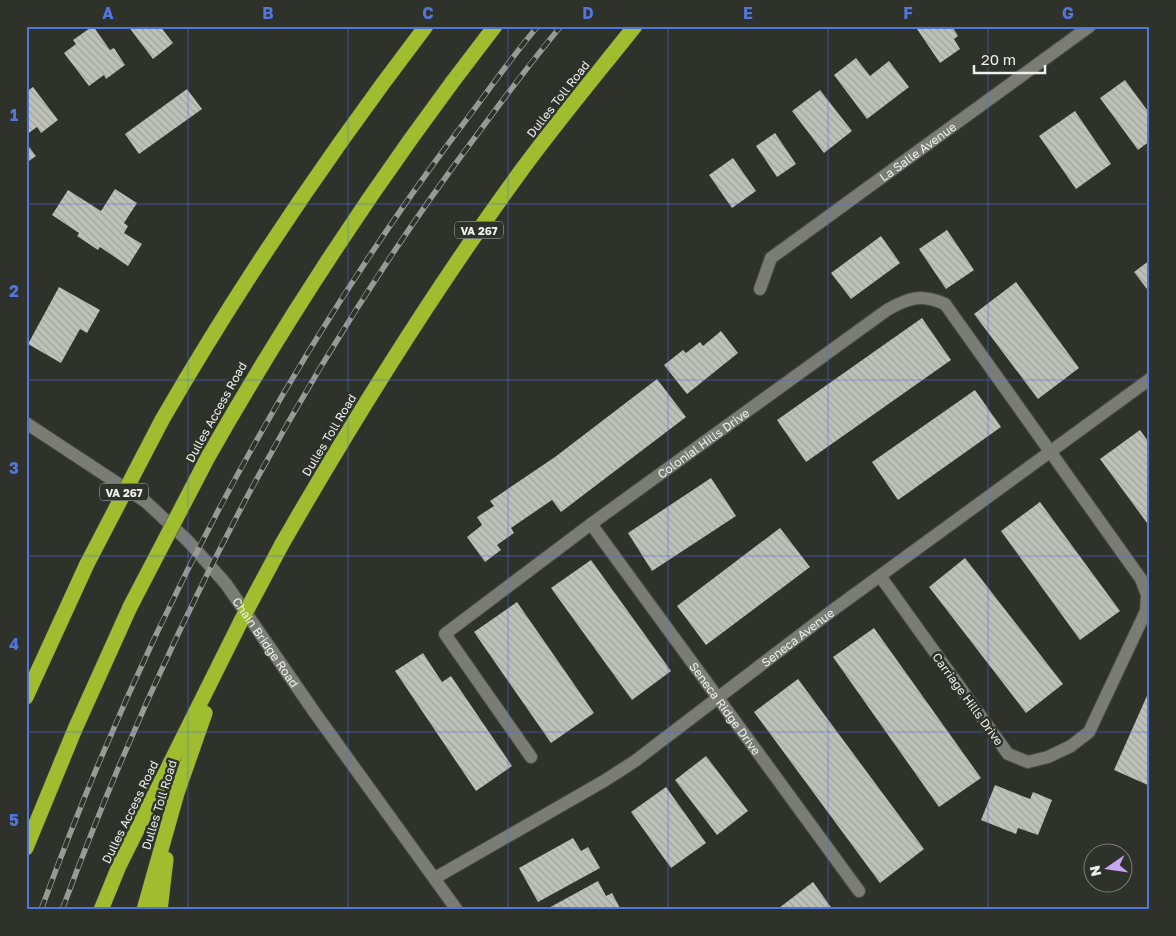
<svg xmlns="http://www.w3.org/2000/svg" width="1176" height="936" viewBox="0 0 1176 936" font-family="'Golos Text',sans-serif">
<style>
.building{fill:url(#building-back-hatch)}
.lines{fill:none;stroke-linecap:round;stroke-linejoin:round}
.minor-casing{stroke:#4b4d47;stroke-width:14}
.highway-casing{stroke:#4b4d47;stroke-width:16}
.minor{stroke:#7a7c75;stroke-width:12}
.highway{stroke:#a0bc2f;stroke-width:15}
.rail-casing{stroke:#989a95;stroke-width:5.5}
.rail{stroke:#2f312b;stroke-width:4;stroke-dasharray:11;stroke-linecap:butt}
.highway-bridge-casing{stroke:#4b4d47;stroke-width:16;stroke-linecap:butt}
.highway-bridge{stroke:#a0bc2f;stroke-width:15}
.grid{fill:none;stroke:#5276dd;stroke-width:1;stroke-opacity:0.55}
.labels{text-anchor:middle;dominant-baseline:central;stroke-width:5;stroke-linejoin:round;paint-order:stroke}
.shield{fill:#2f312b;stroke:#b5b7b2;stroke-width:1}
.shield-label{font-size:11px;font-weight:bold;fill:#eff0ec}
.street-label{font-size:12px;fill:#eff0ec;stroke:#2f312b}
.neatline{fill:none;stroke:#5276dd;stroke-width:2}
.grid-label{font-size:16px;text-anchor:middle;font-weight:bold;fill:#5276dd}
</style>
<defs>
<pattern id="building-back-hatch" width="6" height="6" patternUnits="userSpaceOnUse" patternTransform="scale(1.25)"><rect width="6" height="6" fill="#bec1b9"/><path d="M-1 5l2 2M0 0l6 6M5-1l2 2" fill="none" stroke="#a0a39c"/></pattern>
</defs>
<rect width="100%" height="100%" fill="#2f312b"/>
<!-- building -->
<g class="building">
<path d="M93,26L110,50L114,48L125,65L106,79L104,75L89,86L64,53L76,44L73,40Z"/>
<path d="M128,26H160L173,43L153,59Z"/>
<path d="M915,26H952L958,36L954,39L960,49L940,63Z"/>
<path d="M856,58L870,76L889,61L909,87L867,119L834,75Z"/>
<path d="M1125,80L1150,114V141L1138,150L1100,98Z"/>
<path d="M33,87L58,120L41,133L37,127L26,135V92Z"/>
<path d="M187,89L202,109L139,154L125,134Z"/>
<path d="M820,90L852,131L824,153L792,111Z"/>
<path d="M1075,111L1111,164L1076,189L1039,136Z"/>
<path d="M775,133L796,164L777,177L756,146Z"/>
<path d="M26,143L36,156L26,163Z"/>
<path d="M733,158L756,191L732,208L709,175Z"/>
<path d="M115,189L137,203L124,223L128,226L124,233L142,244L128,266L100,247L98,250L77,236L79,233L52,215L68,190L101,211Z"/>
<path d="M947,230L974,270L946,289L919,249Z"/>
<path d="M881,236L900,263L851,299L831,273Z"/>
<path d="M1150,260V293L1134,272Z"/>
<path d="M1016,282L1079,368L1038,399L974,314Z"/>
<path d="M59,287L100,310L87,333L80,329L61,363L28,344Z"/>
<path d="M922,318L951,360L806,462L777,420Z"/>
<path d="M721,331L738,353L687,394L664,365L683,350L686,353L700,342L703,346Z"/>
<path d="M657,379L686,417L561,512L552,500L511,528L514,533L497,545L501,550L485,562L467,537L482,525L477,517L494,506L490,501L555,457Z"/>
<path d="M975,390L1001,427L898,500L872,462Z"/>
<path d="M1140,430L1150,444V527L1100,459Z"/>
<path d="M711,478L736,516L652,571L628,533Z"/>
<path d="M1040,502L1120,611L1080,640L1001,531Z"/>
<path d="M780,528L810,567L706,645L677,606Z"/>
<path d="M965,558L1063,684L1026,713L929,587Z"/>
<path d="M591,560L671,671L632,700L551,588Z"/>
<path d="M517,602L594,713L551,743L474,632Z"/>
<path d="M874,628L981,778L939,807L833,657Z"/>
<path d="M423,653L442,682L451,676L512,766L476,791L395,671Z"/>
<path d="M798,679L924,849L880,883L754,712Z"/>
<path d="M1150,689V786L1114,770Z"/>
<path d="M706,756L748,811L717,835L675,780Z"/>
<path d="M995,785L1030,799L1033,792L1052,800L1038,835L1018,828L1016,834L981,820Z"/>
<path d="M666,787L706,843L671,868L631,812Z"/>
<path d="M573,838L581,851L588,847L600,868L538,902L519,868Z"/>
<path d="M598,881L606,896L612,893L621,910H545Z"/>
<path d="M813,882L833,910H780L779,908Z"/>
</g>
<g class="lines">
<!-- minor casing -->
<g class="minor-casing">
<g id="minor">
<path id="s1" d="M760,289L771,258L1090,26"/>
<path id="s2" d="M26,423L146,502L188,541L226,584L315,713L457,910"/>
<path id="s3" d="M591,524L859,891"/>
<path id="s4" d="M531,757L445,634L591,524L887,310C910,297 921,294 945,304L1141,579L1147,595L1146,611L1089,732L1071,746L1048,757L1028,762L1008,754L880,576"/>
<path id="s5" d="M435,878L604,781L635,761L833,610L1150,379"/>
</g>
</g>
<!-- highway casing -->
<g class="highway-casing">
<g id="highway">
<path d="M162,420C241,283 330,152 426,26"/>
<path d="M208,457C295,304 387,165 495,26"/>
<path d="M282,544C355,417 432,293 518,175C555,124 596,75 635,26"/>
<path d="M26,697L87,564"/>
<path d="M26,848L75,729L130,607"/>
<path d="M101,910L119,866L241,621"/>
<path d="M144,910L177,793L205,713"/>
<path d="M160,910L166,859"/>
</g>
</g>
<!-- minor -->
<use href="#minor" class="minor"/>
<!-- highway -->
<use href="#highway" class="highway"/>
<!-- rail casing -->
<g class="rail-casing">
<g id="rail">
<path d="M41,910C143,632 280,369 457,132C484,97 509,60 538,26"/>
<path d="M62,910C164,636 298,374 473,140C502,101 530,63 561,26"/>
</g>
</g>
<!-- rail -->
<use href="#rail" class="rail"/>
<!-- highway-bridge casing -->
<g class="highway-bridge-casing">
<g id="highway-bridge">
<path d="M87,564L162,420"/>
<path d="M130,607L208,457"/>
<path d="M241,621L282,544"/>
</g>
</g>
<!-- highway-bridge -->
<use href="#highway-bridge" class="highway-bridge"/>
</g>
<!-- grid -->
<path class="grid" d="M188,26V910M348,26V910M508,26V910M668,26V910M828,26V910M988,26V910M26,204H1150M26,380H1150M26,556H1150M26,732H1150"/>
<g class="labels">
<!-- shield labels -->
<g class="shield">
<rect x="455" y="221.5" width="48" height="17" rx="4"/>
<rect x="100" y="483.5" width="48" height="17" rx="4"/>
</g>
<g class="shield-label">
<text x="479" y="230">VA 267</text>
<text x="124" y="492">VA 267</text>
</g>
<!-- street labels -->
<g class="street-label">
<text transform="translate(558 99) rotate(-52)">Dulles Toll Road</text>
<text stroke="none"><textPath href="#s1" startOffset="214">La Salle Avenue</textPath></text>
<text transform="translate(216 412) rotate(-61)">Dulles Access Road</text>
<text transform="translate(329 435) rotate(-59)">Dulles Toll Road</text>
<text stroke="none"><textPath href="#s4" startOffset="471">Colonial Hills Drive</textPath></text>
<text stroke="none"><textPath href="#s5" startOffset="436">Seneca Avenue</textPath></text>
<text stroke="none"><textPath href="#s2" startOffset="329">Chain Bridge Road</textPath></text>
<text transform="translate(968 699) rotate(54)">Carriage Hills Drive</text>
<text stroke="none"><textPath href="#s3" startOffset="228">Seneca Ridge Drive</textPath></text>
<text transform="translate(159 805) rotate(-73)">Dulles Toll Road</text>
<text transform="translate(130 812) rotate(-64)">Dulles Access Road</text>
</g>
</g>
<!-- border -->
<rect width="1176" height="936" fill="none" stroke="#2f312b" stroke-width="55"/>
<!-- north arrow -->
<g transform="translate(1108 868) rotate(257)"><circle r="24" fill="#2f312b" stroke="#7c7d78"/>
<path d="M0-4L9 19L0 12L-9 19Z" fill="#c3a7f2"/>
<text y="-8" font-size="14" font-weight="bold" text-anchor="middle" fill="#eff0ec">N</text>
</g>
<!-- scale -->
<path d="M974 65v8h71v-8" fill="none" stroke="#eff0ec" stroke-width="2.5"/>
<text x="981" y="65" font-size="15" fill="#eff0ec" stroke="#2f312b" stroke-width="4" paint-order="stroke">20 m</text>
<rect x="28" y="28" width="1120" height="880" class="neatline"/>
<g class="grid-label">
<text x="108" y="19">A</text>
<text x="268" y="19">B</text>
<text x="428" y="19">C</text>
<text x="588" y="19">D</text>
<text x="748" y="19">E</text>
<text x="908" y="19">F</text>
<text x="1068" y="19">G</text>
<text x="14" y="121">1</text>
<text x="14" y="297">2</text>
<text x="14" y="474">3</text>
<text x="14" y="650">4</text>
<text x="14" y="826">5</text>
</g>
</svg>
